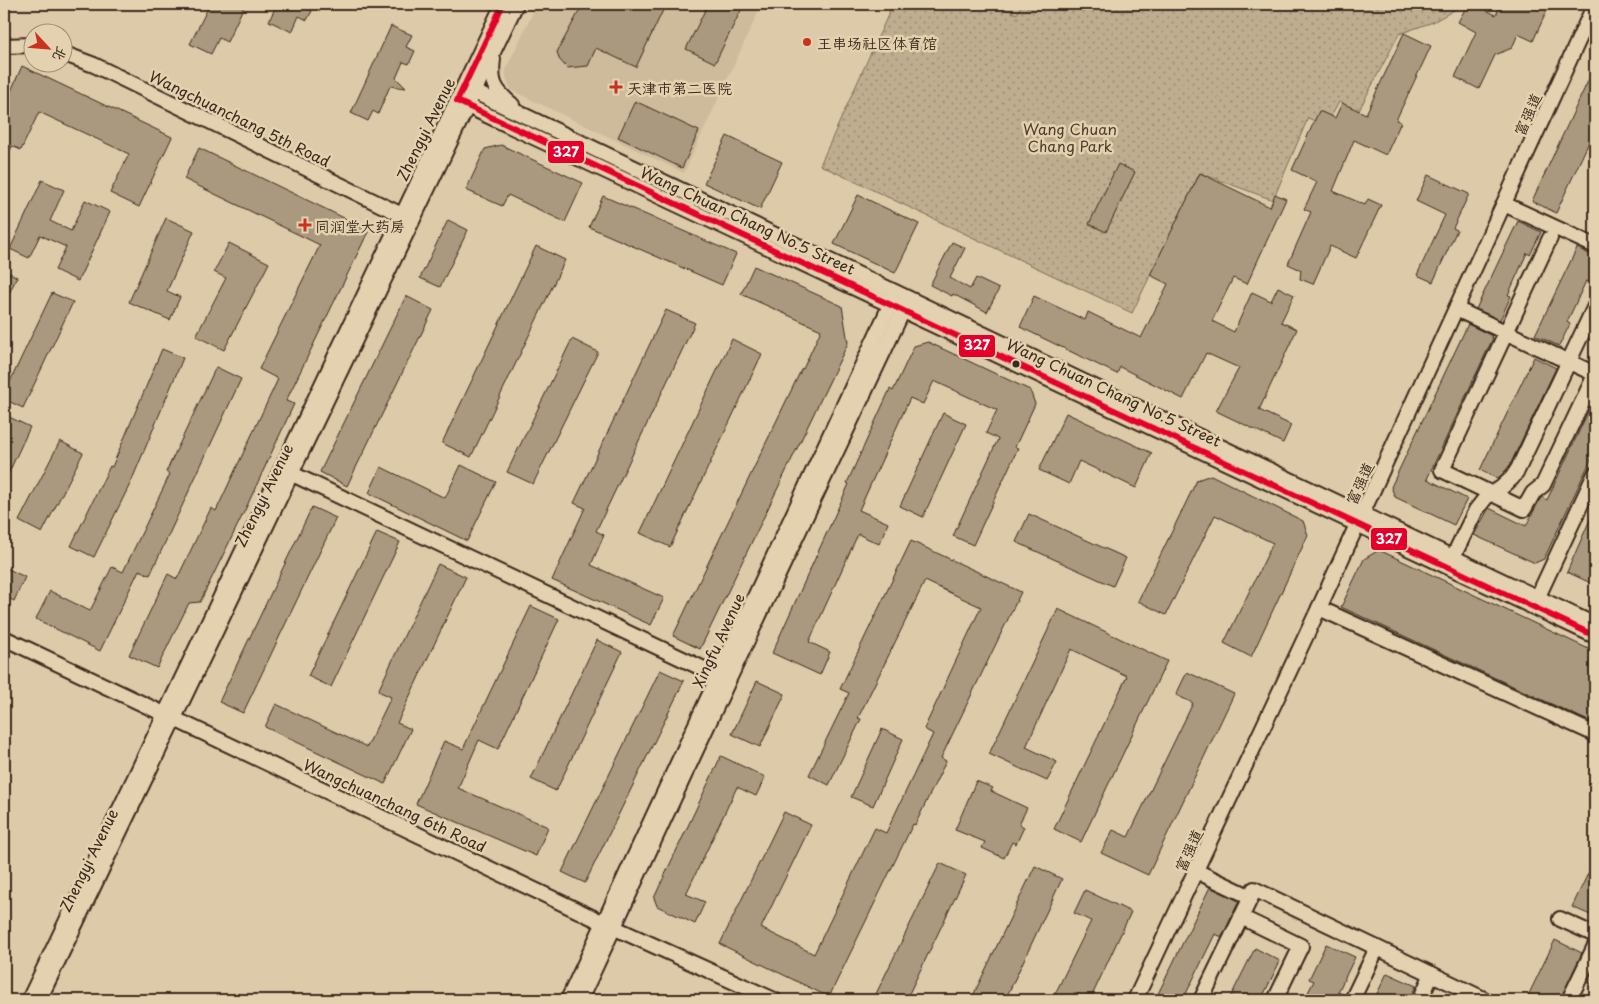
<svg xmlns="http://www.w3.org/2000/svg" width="1599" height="1004" viewBox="0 0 1599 1004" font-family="'Playpen Sans','LXGW WenKai TC',sans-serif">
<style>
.built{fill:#cebb9c}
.park{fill:url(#park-dots);stroke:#7d6c57}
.building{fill:#aa997e;stroke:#3b2a1e}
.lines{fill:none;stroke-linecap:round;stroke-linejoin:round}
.minor-casing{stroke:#3b2a1e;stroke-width:18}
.minor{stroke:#e4d1af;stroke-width:14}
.bus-1-casing{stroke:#e4d1af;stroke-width:10}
.bus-1{stroke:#e4002b;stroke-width:6}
.poi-dot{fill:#c8321e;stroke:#e4d1af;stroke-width:2}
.bus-dot{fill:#3b2a1e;stroke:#e4d1af;stroke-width:2}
.labels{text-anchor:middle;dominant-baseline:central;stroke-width:5;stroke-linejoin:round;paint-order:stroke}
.poi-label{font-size:15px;fill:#3b2a1e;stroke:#e4d1af;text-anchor:start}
.street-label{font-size:15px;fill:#3b2a1e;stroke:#e4d1af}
.park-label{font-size:15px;fill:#4f3e2f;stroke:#e4d1af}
.line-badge{stroke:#e4d1af;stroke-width:2}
.badge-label{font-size:14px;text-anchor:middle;font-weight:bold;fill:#fff}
</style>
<defs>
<pattern id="park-dots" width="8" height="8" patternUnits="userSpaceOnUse" patternTransform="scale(1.25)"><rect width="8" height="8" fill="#bfad90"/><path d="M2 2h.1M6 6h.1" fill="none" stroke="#9c8d75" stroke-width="1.8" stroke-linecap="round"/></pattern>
</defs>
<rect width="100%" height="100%" fill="#ddcaa9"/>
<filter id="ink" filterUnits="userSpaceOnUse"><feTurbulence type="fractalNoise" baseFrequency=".02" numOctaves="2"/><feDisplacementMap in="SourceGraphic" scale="10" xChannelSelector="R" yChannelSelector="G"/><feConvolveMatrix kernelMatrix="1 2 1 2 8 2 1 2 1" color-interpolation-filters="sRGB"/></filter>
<g filter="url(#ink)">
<!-- built -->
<g class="built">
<path d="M537,4H762L684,173L511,90L506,77V69Z"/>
<path d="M994,4H1022L1017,14Z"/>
</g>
<!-- park -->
<path class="park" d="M893,4H994L1017,14L1022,4H1465L1433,22L1399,34L1358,112L1339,102L1326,126L1308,118L1273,200L1200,173L1132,313L820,165Z"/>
<!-- building -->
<g class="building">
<path d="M210,4H245L227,42L219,38L211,54L190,44Z"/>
<path d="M277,4H298L312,11L307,20L299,16L292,32L269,21Z"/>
<path d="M583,4H666L636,67L596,48L588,66L567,68L559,59L557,52Z"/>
<path d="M708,4H744L715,63L686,49Z"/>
<path d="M1468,4H1474L1496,15L1501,4H1550L1533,41L1518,34L1512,48L1495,55L1479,89L1455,77L1476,32L1458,22Z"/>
<path d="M391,26L412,35L406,47L415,51L409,64L403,62L396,78L406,88L390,86L378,114L373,111L368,121L351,113Z"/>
<path d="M1404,33L1431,46L1396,120L1401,122L1386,155L1354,140L1333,191L1365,205L1368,199L1381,205L1356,258L1330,246L1313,284L1300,279L1301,270L1288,264L1311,212L1304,209L1317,182L1292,170L1319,111L1335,118L1342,103L1366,114Z"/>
<path d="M22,66L172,137L139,207L110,193L129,154L39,112L21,150L12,146L4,164V107Z"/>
<path d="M1595,66V129L1556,213L1532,201Z"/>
<path d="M635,101L699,131L682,168L618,137Z"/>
<path d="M727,136L782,162L760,209L704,183Z"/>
<path d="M501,145L583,183L565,222L508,195L502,206L466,190L485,149Z"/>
<path d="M199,148L369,230L286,401L294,404L246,508L200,602L189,603L157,668L129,655L168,574L177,579L211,508L216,511L278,379L259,369L320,245L184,179Z"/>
<path d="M1118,164L1135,172L1106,232L1089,224Z"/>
<path d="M1200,173L1270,207L1275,194L1286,199L1247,284L1233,278L1212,321L1234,332L1252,292L1271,301L1278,287L1294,295L1281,322L1297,329L1259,410L1291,425L1283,443L1216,411L1239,368L1206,353L1183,399L1120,367L1117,374L1020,327L1034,296L1085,320L1088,312L1141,338L1168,284L1150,275Z"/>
<path d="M1428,175L1469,194L1453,228L1457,230L1433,282L1417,275L1445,215L1416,201Z"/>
<path d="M42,180L64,190L50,221L71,231L85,200L110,212L78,281L55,270L66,247L40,235L29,258L10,249Z"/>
<path d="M858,195L919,224L895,273L834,244Z"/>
<path d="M603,196L736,254L722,285L589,227Z"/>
<path d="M166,218L194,231L167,291L180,297L170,320L129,302Z"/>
<path d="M448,220L468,230L440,287L420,278Z"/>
<path d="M1518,221L1541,232L1530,255L1527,253L1508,295L1511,296L1500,320L1476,309Z"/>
<path d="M952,242L965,248L950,278L970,289L976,278L999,289L987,312L953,294L952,296L930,285Z"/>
<path d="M229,243L269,263L224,350L196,336L226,278L214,272Z"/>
<path d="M536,246L565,260L471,457L442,443Z"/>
<path d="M1577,248L1595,257V270L1589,282L1586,281L1567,322L1570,324L1559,346L1535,335Z"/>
<path d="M754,266L842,306L848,343L700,649L673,636L802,368L803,369L821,330L741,294Z"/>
<path d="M4,270L17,277L4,304Z"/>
<path d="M52,293L73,302L23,408L4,399V394Z"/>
<path d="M406,296L433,310L347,486L320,472Z"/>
<path d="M666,310L695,323L596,531L604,535L591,565L664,598L651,625L552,580L585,508L574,503Z"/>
<path d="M1468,324L1492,336L1491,337L1493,338L1427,479L1467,499L1454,525L1395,497L1391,487Z"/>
<path d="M572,339L598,352L533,484L507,472Z"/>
<path d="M732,339L762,354L670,547L640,533Z"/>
<path d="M928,342L1030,390L1035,404L1015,447L1018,448L973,545L953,536L998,439L986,433L997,410L934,381L923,404L910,398L859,510L888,523L879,544L858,534L809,642L830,652L820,675L772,653L849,484L847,483L890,389L893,391L914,346Z"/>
<path d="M162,349L183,358L131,482L94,557L71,546L110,466L112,467Z"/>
<path d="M1534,357L1556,368L1510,465L1498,479L1480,470Z"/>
<path d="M216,367L241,379L150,575L139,570L100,651L36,619L50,591L90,611L112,567L123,572L170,474L166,472Z"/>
<path d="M1595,397V451L1544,559L1535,563L1474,535L1489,508L1526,526L1540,499L1542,497L1547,500Z"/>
<path d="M943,413L966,424L923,517L900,506Z"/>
<path d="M1066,413L1152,453L1136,488L1079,461L1069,484L1039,470Z"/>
<path d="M9,417L30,427L4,483V427Z"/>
<path d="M60,441L83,453L42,533L19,521Z"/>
<path d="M461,465L496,482L467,541L369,493L381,467L445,498Z"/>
<path d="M1211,475L1303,521L1308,535L1251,657L1224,643L1273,543L1215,515L1166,615L1138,601L1197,480Z"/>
<path d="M312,507L336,518L243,713L219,702Z"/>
<path d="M1595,508V585L1567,572Z"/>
<path d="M1029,514L1126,558L1113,586L1016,542Z"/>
<path d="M377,532L400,542L331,687L308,676Z"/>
<path d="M911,541L1021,592L941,758L946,761L915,825L913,824L829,997L720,944L784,812L811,825L761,928L814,954L875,828L886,833L933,734L924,729L981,607L925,581L858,718L861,719L829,785L809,775L849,693L840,689Z"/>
<path d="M1379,550L1595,652V724L1341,607L1364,559Z"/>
<path d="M438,564L466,577L397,723L411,729L385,784L265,727L276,704L367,747L391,697L378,691Z"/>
<path d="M4,567L25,577L14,601L4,596Z"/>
<path d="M531,606L559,619L498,749L479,740L458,788L548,827L536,856L416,804L444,741L463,749Z"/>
<path d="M1058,609L1167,661L1081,842L1054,829L1127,676L1071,649L1026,747L1057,762L1047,781L989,754Z"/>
<path d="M597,640L622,652L556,791L531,779Z"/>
<path d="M660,670L684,681L585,883L562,872Z"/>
<path d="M1187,672L1234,694L1148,875L1101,853L1113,830L1128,837L1193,703L1176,695Z"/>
<path d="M757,681L785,694L760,747L732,734Z"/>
<path d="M882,729L903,739L873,806L851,797Z"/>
<path d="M721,756L765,777L756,796L737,787L686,894L705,902L695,924L657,906L654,898Z"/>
<path d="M976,781L993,788L991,791L1027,808L1019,824L1024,827L1016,844L1012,842L1004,858L982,848L985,842L955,830Z"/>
<path d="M1595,859V917L1572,907Z"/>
<path d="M940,863L966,875L906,1000H873Z"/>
<path d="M1035,866L1062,879L1005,1000H971Z"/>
<path d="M1210,887L1239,901L1222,937L1215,934L1183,1000H1155Z"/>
<path d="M1085,890L1131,912L1090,1000H1052L1091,921L1074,913Z"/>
<path d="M1555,940L1582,953L1560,1000H1526Z"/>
<path d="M1326,944L1355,957L1338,992L1345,995L1343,1000H1304L1314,981L1309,979Z"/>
<path d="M1255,948L1280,961L1261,1000H1229Z"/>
<path d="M1595,966V986L1587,982Z"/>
<path d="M1387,973L1416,986L1409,1000H1374Z"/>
</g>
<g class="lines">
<!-- minor casing -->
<g class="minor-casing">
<g id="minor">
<path d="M4,46L32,45"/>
<path d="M62,53L94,65L402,215"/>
<path d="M493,59C490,82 494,90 512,105"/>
<path d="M464,87L1595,625"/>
<path d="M457,101L1595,636"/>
<path d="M1504,204L1595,246"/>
<path d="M1550,238L1442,470L1524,509L1533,493L1543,485L1595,375"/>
<path d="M1456,309L1595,374"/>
<path d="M284,470L725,679"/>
<path d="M1450,563L1476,510L1487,496L1501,488L1512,478L1518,469L1595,306"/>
<path d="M1534,605L1595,474"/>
<path d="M1319,608L1595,734"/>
<path d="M4,638L604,923L774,1000"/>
<path d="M1196,871L1251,897L1201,1000"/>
<path d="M1251,897L1254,889L1486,1000"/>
<path d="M1241,917L1301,946L1275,1000"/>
<path d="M1560,919L1595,935"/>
<path d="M29,1000L503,4"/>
<path d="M39,1000L516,4"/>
<path d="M568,1000L894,297"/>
<path d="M580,1000L728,681L906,304"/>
<path d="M1135,1000L1319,608L1595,4"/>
<path d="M1352,1000L1377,948"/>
<path d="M1420,1000L1432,974"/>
<path d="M1569,1000L1595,946"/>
</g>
</g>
<!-- minor -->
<use href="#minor" class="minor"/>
<!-- bus-1 casing -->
<g class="bus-1-casing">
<path id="bus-1" d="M503,4L457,101L1595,636"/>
</g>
<!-- bus-1 -->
<use href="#bus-1" class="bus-1"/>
</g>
</g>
<!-- markers -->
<g class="poi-dot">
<circle cx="807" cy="42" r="5"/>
<path d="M613.5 79.5h5v5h5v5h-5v5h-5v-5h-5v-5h5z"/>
<path d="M302.5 217.5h5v5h5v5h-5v5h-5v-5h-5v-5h5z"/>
</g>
<circle class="bus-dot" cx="1016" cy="364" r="4.5"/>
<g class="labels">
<!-- poi labels -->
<g class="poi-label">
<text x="817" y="42">王串场社区体育馆</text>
<text x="627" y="87">天津市第二医院</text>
<text x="315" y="225">同润堂大药房</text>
</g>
<!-- street labels -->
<g class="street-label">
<text transform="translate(1527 114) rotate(-66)">富强道</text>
<text transform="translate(240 118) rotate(26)">Wangchuanchang 5th Road</text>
<text transform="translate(425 129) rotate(-64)">Zhengyi Avenue</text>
<text transform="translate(748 220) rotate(25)">Wang Chuan Chang No.5 Street</text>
<text transform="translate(1114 392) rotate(25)">Wang Chuan Chang No.5 Street</text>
<text transform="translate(1359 483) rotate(-65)">富强道</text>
<text transform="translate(263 495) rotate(-64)">Zhengyi Avenue</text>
<text transform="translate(718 640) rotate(-65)">Xingfu Avenue</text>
<text transform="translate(395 805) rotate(25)">Wangchuanchang 6th Road</text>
<text transform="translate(1188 850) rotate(-65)">富强道</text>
<text transform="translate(88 860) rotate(-64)">Zhengyi Avenue</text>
</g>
<!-- park labels -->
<g class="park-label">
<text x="1070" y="128">Wang Chuan<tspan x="1070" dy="17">Chang Park</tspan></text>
</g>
</g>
<g class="line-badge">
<rect x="547" y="140" width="38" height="24" rx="5" fill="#e4002b"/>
<rect x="958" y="334" width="38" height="24" rx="5" fill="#e4002b"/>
<rect x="1370" y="527" width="38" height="24" rx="5" fill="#e4002b"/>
</g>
<g class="badge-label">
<text x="566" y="157">327</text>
<text x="977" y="350">327</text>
<text x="1389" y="544">327</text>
</g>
<!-- margin -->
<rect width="1599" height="1004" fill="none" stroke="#e4d1af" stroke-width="20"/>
<rect x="10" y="10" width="1579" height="984" fill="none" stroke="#3b2a1e" stroke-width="2" filter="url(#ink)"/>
<!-- north arrow -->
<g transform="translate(48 48) rotate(116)"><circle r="24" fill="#e4d1af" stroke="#a08e75"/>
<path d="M0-4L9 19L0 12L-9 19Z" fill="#c8321e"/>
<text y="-8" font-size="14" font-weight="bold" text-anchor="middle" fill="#3b2a1e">北</text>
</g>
</svg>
